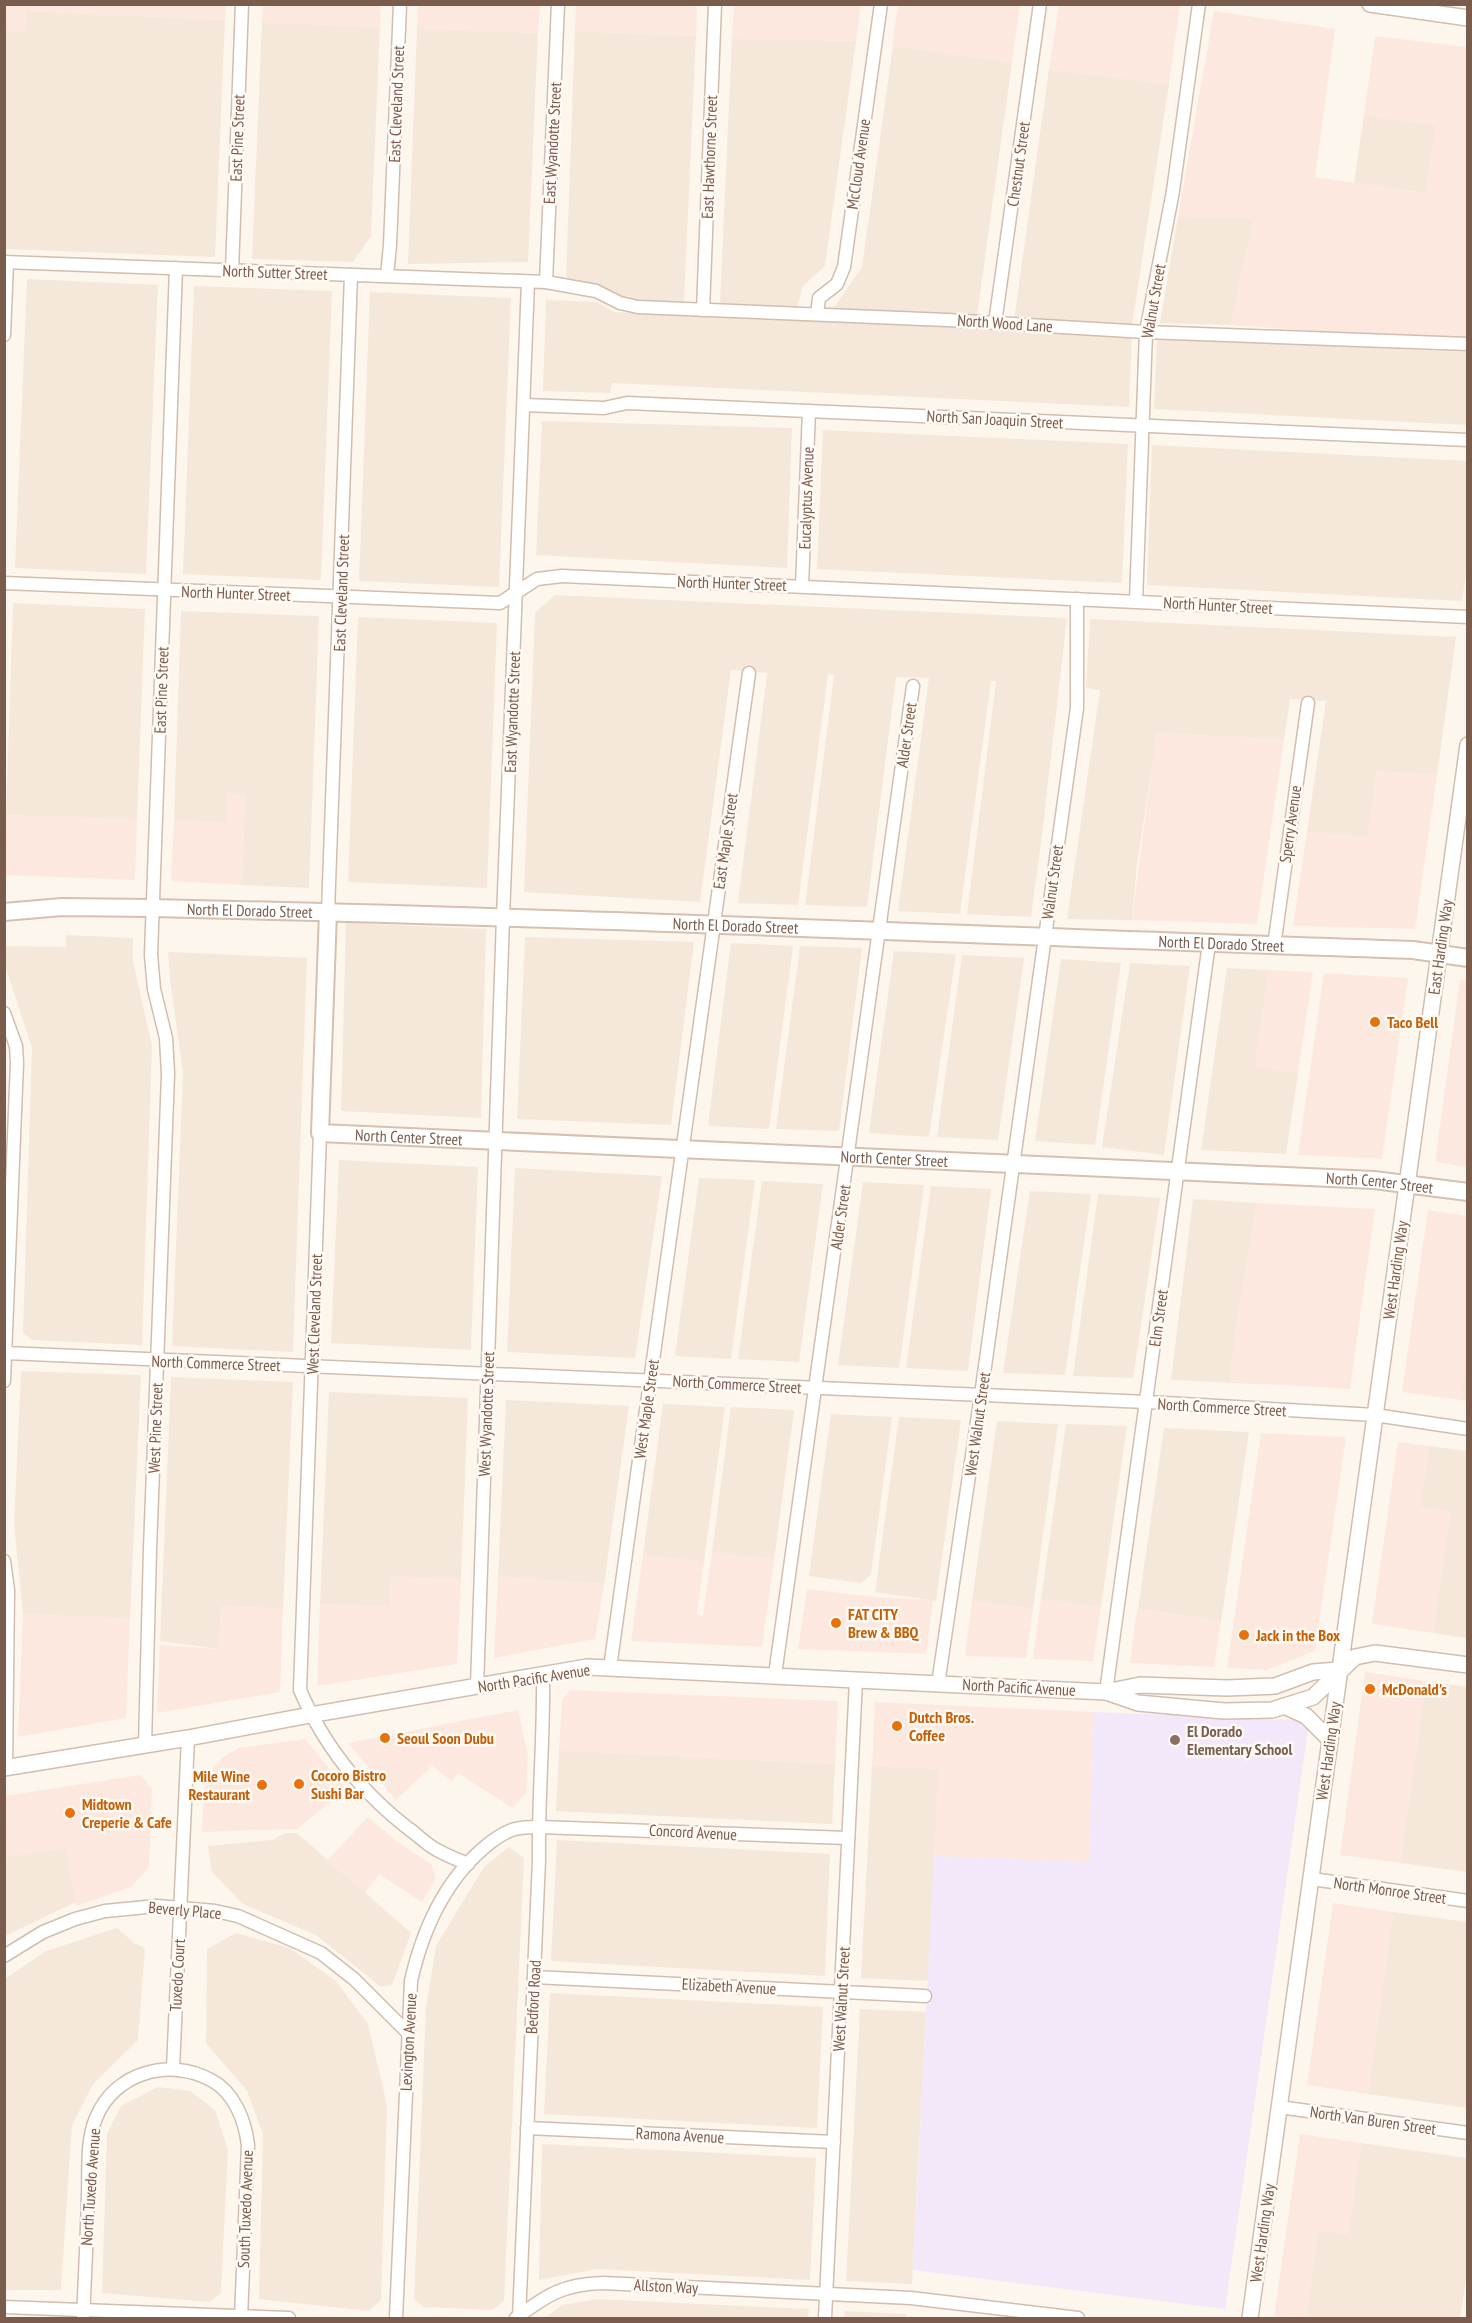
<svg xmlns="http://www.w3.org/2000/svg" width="1472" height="2323" viewBox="0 0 1472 2323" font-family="'PT Sans Narrow',sans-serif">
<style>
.residential{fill:#f5e8da}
.commercial{fill:#fde8e0}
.education{fill:#f3e8fa}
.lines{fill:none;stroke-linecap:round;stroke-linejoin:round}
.minor-casing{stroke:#d1beb0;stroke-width:15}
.tertiary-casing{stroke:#d1beb0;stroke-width:18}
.secondary-casing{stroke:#d6c0b0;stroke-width:20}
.minor{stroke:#fff;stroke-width:12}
.tertiary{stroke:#fff;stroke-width:15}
.secondary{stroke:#fff;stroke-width:16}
.food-dot{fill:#e8710a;stroke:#fffaf3;stroke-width:2}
.education-dot{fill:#8d6e63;stroke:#fffaf3;stroke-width:2}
.labels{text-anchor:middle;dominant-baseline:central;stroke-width:5;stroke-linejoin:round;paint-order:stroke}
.street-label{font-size:16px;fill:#7a5c4d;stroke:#fffaf3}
.food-label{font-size:16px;font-weight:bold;fill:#c56008;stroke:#fffaf3;text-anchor:start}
.education-label{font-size:16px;font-weight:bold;fill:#785e54;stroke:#fffaf3;text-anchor:start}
</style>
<rect width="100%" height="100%" fill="#fdf6ec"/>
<!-- residential -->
<g class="residential">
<path d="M26,11L225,20L215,257L5,249L4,30L25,31Z"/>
<path d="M262,22L380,27L371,236L353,262L252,259Z"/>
<path d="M417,28L538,33L528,262L408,264Z"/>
<path d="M575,31L696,36L684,303L624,300L595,284L572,282L566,276Z"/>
<path d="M732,38L856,41L825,266L803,286L797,307L720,304Z"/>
<path d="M893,46L1012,62L977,316L833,309L862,267Z"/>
<path d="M1049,69L1169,84L1132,325L1014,320Z"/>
<path d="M1364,115L1437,125L1427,193L1354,183Z"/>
<path d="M1178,217H1254L1231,325L1160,323Z"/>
<path d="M27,279L158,285L146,574L15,568Z"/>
<path d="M194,286L332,291L321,580L183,574Z"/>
<path d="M370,292L511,298L499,587L359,581Z"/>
<path d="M546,300L597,302L614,312L1132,335L1129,407L612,383L610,393L543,391Z"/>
<path d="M1157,338L1467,352V425L1154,409Z"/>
<path d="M542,421L792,428L787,568L536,555Z"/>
<path d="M823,430L1128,444L1122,583L817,569Z"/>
<path d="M1152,445L1467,461L1468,561L1462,601L1147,585Z"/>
<path d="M555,595L1067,618L1042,835L1031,917L967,914L996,681H991L960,914L898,911L929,678L896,677L867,907L805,905L834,675L828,674L798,905L738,903L767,673L731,670L700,902L524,892L535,613Z"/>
<path d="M13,603L145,609L137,820L6,815Z"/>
<path d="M181,611L319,616L309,888L242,885L245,794L226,823L174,821Z"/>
<path d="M358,617L497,623L487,888L348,882Z"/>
<path d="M1090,619L1456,637L1437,775L1377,771L1368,837L1307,832L1326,701L1290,699L1284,740L1157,733L1137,864L1132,920L1067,919L1100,690L1086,688Z"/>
<path d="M346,923L486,929L481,1118L341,1111Z"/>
<path d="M66,935L133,938V961L152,1046L142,1345L32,1340L23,1333L32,1048L5,965V946L66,947Z"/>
<path d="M525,937L694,942L671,1125L517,1119Z"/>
<path d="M731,943L793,946L769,1129L708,1126Z"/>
<path d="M800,946L862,948L839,1131L776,1129Z"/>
<path d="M894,951L956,954L929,1137L869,1133Z"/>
<path d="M168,952L307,958L293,1352L172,1346L183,1073L170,979Z"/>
<path d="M962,955L1024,958L998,1140L937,1137Z"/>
<path d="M1061,959L1121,963L1095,1145L1035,1141Z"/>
<path d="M1130,963L1190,966L1164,1155L1102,1147Z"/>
<path d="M1227,968L1269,970L1255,1066L1298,1073L1286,1154L1201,1150Z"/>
<path d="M339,1160L478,1167L471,1350L331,1343Z"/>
<path d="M515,1168L662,1176L635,1358L507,1352Z"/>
<path d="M699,1178L755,1180L731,1359L675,1356Z"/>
<path d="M762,1181L823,1184L799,1362L738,1359Z"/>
<path d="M863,1182L924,1185L899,1368L838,1365Z"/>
<path d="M931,1186L991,1189L968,1371L906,1368Z"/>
<path d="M1030,1191L1091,1194L1065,1375L1003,1373Z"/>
<path d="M1098,1194L1160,1198L1133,1378L1073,1376Z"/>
<path d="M1193,1199L1257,1203L1249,1253L1264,1327L1256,1384L1171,1380Z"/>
<path d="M1467,1349V1401L1461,1400Z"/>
<path d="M21,1371L141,1375L130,1619L23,1614L14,1524Z"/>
<path d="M171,1377L293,1382L283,1609L221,1606L219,1649L160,1641Z"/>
<path d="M329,1392L468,1398L461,1580L391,1577L390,1607L320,1604Z"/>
<path d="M506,1400L629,1406L604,1584L498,1577Z"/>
<path d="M663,1404L725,1407L704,1562L643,1555Z"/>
<path d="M731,1407L794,1410L774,1560L712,1552Z"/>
<path d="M831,1414L892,1417L871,1575L861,1583L809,1576Z"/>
<path d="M899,1417L961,1420L936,1601L875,1592Z"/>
<path d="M997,1421L1058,1424L1033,1609L972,1601Z"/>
<path d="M1066,1424L1127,1426L1101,1607L1041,1599Z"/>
<path d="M1164,1428L1249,1432L1221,1621L1138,1609Z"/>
<path d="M1429,1446L1467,1451V1638L1433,1633L1450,1512L1420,1507Z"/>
<path d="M1426,1681L1467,1687V1872L1400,1863Z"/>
<path d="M559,1750L835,1764L832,1824L556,1811Z"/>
<path d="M872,1765L939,1769L928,1981L861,1978Z"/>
<path d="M285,1833H297L411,1933L392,1985L381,1987L316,1935L243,1904L212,1872L208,1846L272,1840Z"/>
<path d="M557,1840L830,1854L825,1976L551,1961Z"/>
<path d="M67,1847L76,1902L5,1936V1857Z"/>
<path d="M509,1847L524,1858L504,2301L492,2310L423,2307L414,2299L426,2007L436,1946L484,1867Z"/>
<path d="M1393,1912L1467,1922V2108L1368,2094Z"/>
<path d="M117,1928L134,1943L145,1948L138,2040L93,2084L72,2125L61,2290H5V1979L46,1951Z"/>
<path d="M236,1933L289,1948L335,1980L368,2024L387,2105L381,2300L369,2311L259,2299L263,2134L247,2091L206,2043L207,1949Z"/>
<path d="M550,1993L823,2007L817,2128L544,2114Z"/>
<path d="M860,2009L926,2012L912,2284L846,2281Z"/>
<path d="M158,2087L190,2091L215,2110L228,2150L221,2293L210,2302L102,2293L107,2134L121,2106Z"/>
<path d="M1361,2143L1467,2158L1468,2267L1460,2318H1306L1318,2230L1348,2234Z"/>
<path d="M542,2144L816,2158L810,2280L597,2269L539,2280Z"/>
<path d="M596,2299L809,2309L808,2318H545L562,2305Z"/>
<path d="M845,2311L906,2314V2318H844Z"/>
</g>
<!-- commercial -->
<g class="commercial">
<path d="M4,5L226,4V5L225,20L26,11L25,31L5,30Z"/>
<path d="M263,5H381L380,27L262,22Z"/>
<path d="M418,5H540L538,33L417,28Z"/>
<path d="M576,5H697L696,36L575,31Z"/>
<path d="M734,5H861L856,41L732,38Z"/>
<path d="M898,5H1020L1012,62L892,46Z"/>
<path d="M1059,5H1180L1169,84L1049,69Z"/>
<path d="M1214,11L1335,29L1315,177L1425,193L1436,125L1364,115L1375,36L1467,47V337L1416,338L1231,325L1254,218L1178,217Z"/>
<path d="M1156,733L1284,740L1257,924L1132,920Z"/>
<path d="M1377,771L1437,775L1415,929L1293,926L1307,832L1368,837Z"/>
<path d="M227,793L245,794L242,885L171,881L174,821L226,823Z"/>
<path d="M6,815L137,820L135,880L5,875Z"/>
<path d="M1269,970L1313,972L1298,1073L1255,1067Z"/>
<path d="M1324,973L1408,978L1382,1159L1298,1155Z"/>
<path d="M1460,980L1468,981L1467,1167L1435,1162Z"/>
<path d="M1257,1203L1375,1209L1350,1389L1229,1382L1236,1323Z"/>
<path d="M1428,1210L1467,1216L1468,1349L1461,1400L1402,1392Z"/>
<path d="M1261,1433L1346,1437L1315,1651L1267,1670L1227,1668Z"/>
<path d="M1398,1442L1429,1446L1420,1507L1450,1511L1433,1633L1372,1624Z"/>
<path d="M712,1552L774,1560L762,1647L631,1641L643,1555L704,1562L697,1614L703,1616Z"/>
<path d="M391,1577L461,1580L457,1664L317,1686L320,1604L390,1607Z"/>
<path d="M498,1577L604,1584L595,1639L494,1658Z"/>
<path d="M807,1589L874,1597L933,1600L926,1654L798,1649Z"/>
<path d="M1041,1599L1101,1607L1093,1661L1033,1659Z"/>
<path d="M972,1601L1033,1609L1026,1658L965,1656Z"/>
<path d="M221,1606L283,1609L280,1692L157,1713L160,1645L219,1649Z"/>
<path d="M1137,1609L1221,1621L1214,1667L1130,1663Z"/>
<path d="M23,1614L130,1619L126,1718L18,1737Z"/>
<path d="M1365,1672L1426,1681L1400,1863L1340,1855Z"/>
<path d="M570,1690L838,1701L835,1764L559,1750L562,1700Z"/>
<path d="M875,1702L1093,1712L1089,1861L934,1856L939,1769L872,1765Z"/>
<path d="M518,1710L528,1756L526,1793L512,1808L458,1773L452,1781L432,1766L396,1800L348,1743Z"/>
<path d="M305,1739L346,1789L297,1829L202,1832L204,1788L211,1771L223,1757L239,1748Z"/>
<path d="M140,1775L152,1789L149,1867L131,1887L76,1906L65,1848L5,1857V1796Z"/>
<path d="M368,1817L396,1841L431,1864L436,1878L422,1902L379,1874L365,1893L327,1861Z"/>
<path d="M1333,1903L1393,1912L1368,2094L1307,2085Z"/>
<path d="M1300,2134L1361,2143L1348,2234L1318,2230L1306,2318H1292L1274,2316Z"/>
</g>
<!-- education -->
<path class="education" d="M1093,1712L1296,1720L1308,1730L1225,2309L913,2270L934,1856L1089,1861Z"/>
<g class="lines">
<!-- minor casing -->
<g class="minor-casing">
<g id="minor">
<path d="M4,262L546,282L596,291L620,303L638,307L947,320L1146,332L1468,344"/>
<path d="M232,271L242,4"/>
<path d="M387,276L390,245L400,4"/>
<path d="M546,282L558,4"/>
<path d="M703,310L715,4"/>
<path d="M817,314L819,298L837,284L844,267L881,4"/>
<path d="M995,323L1040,4"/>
<path d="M4,335L7,263"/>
<path d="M524,405L604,408L627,403L1468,440"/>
<path d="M4,583L500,603L537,579L562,576L1468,617"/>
<path d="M802,586L809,411"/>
<path d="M1136,601L1146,332L1173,191L1199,4"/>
<path d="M328,912L351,275"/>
<path d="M1274,946L1308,703"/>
<path d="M4,1013L16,1046L17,1063L4,1381"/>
<path d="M320,1133L300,1690C324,1746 361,1792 409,1829C419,1836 428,1846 439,1851C448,1856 458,1860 468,1864"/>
<path d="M6,1353L1147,1402L1375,1415L1468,1429"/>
<path d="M4,1561L8,1590L6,1768"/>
<path d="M610,1668L749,673"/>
<path d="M775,1675L913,686"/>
<path d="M938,1684L981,1395L1077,708V599"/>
<path d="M477,1687L503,917L528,282"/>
<path d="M1106,1692L1209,943"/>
<path d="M145,1745L150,1549L168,1074L166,1038L154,989L151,955L176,268"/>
<path d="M1312,1879L1468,1901"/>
<path d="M4,1956L43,1932L75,1919L105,1911L157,1906L215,1911L238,1916L321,1953L354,1979L408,2033"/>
<path d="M534,1977L925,1996"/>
<path d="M173,2068L188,1738"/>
<path d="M1279,2107L1468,2133"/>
<path d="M527,2128L834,2142"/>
<path d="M4,2307L289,2318"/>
<path d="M83,2318C85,2277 87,2236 88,2195C89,2170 86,2141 96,2118C114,2073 169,2057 211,2080C234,2092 245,2120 248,2145L241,2318"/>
<path d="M396,2318L411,1981C423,1928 447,1876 491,1842C498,1837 506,1831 515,1829C523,1827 531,1827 539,1827L848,1838"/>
<path d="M516,2318C547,2295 563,2284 603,2283L911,2298L1078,2318"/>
<path d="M519,2318L539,1860C538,1798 544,1737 543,1675"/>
<path d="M825,2318L856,1680"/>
</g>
</g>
<!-- tertiary casing -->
<g class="tertiary-casing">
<g id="tertiary">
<path d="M1370,4L1468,18"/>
<path d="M1106,1692L1138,1703L1224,1711L1272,1710L1313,1697L1355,1657L1375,1653L1468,1665"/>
<path d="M1284,1706L1306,1716L1330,1740"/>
<path d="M4,1768L188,1738L310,1715L587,1667L1106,1692L1140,1685L1227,1688L1275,1686L1313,1672L1339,1670"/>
<path d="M1250,2318L1468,745"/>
</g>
</g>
<!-- secondary casing -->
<g class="secondary-casing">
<g id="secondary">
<path id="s1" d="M4,912L62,907L152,908C573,917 993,936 1413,950L1468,958"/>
<path id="s2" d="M328,912L320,1133L1374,1180L1468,1192"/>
</g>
</g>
<!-- minor -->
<use href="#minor" class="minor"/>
<!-- tertiary -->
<use href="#tertiary" class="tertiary"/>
<!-- secondary -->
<use href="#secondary" class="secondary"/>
</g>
<!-- markers -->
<g class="food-dot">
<circle cx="1375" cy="1022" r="6"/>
<circle cx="836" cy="1623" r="6"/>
<circle cx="1244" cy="1635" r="6"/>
<circle cx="1370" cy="1689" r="6"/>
<circle cx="897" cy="1726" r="6"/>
<circle cx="385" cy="1738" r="6"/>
<circle cx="299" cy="1784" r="6"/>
<circle cx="262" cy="1785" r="6"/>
<circle cx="70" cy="1813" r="6"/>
</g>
<circle class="education-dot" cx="1175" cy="1740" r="6"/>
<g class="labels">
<!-- street labels -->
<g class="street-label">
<text transform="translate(396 104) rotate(-88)">East Cleveland Street</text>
<text transform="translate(237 138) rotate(-88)">East Pine Street</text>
<text transform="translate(552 143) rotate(-87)">East Wyandotte Street</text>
<text transform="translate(709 157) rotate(-88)">East Hawthorne Street</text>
<text transform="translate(858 164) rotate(-82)">McCloud Avenue</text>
<text transform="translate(1018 164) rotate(-82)">Chestnut Street</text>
<text transform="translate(275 272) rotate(2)">North Sutter Street</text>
<text transform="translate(1153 301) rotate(-80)">Walnut Street</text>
<text transform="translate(1005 323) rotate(4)">North Wood Lane</text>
<text transform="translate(995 419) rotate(3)">North San Joaquin Street</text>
<text transform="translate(806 498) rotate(-88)">Eucalyptus Avenue</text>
<text transform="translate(732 583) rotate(2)">North Hunter Street</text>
<text transform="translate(236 593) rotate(2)">North Hunter Street</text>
<text transform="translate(341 593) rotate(-88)">East Cleveland Street</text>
<text transform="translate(1218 605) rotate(3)">North Hunter Street</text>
<text transform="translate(161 690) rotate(-88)">East Pine Street</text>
<text transform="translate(512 712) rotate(-88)">East Wyandotte Street</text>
<text transform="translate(906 735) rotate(-82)">Alder Street</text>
<text transform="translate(1290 824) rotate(-82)">Sperry Avenue</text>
<text transform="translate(725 841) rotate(-82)">East Maple Street</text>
<text transform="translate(1052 882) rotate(-82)">Walnut Street</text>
<text stroke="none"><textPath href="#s1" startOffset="246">North El Dorado Street</textPath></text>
<text stroke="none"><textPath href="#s1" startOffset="732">North El Dorado Street</textPath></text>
<text stroke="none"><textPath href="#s1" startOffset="1218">North El Dorado Street</textPath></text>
<text transform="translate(1440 947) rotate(-82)">East Harding Way</text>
<text stroke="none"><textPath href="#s2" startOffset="310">North Center Street</textPath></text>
<text stroke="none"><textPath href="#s2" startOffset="796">North Center Street</textPath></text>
<text stroke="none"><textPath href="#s2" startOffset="1282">North Center Street</textPath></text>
<text transform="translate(840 1217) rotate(-82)">Alder Street</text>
<text transform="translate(1395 1270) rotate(-82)">West Harding Way</text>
<text transform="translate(314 1314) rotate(-88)">West Cleveland Street</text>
<text transform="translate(1158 1318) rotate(-82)">Elm Street</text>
<text transform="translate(216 1363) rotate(2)">North Commerce Street</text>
<text transform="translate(737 1384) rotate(3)">North Commerce Street</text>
<text transform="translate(1222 1407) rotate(3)">North Commerce Street</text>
<text transform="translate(646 1409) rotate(-82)">West Maple Street</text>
<text transform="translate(486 1414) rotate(-88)">West Wyandotte Street</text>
<text transform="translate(977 1424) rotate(-82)">West Walnut Street</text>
<text transform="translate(155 1428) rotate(-88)">West Pine Street</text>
<text transform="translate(534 1678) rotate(-9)">North Pacific Avenue</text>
<text transform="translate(1019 1687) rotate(3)">North Pacific Avenue</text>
<text transform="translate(1328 1751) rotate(-82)">West Harding Way</text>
<text transform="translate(693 1832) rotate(3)">Concord Avenue</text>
<text transform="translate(1390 1890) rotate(8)">North Monroe Street</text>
<text transform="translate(185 1910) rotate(5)">Beverly Place</text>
<text transform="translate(177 1975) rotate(-87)">Tuxedo Court</text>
<text transform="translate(729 1986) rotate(3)">Elizabeth Avenue</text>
<text transform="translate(533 1997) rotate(-87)">Bedford Road</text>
<text transform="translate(841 1999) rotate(-87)">West Walnut Street</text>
<text transform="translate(408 2042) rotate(-87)">Lexington Avenue</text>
<text transform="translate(1373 2120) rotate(8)">North Van Buren Street</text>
<text transform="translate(680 2135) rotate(3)">Ramona Avenue</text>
<text transform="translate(90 2187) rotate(-86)">North Tuxedo Avenue</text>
<text transform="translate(245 2209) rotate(-88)">South Tuxedo Avenue</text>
<text transform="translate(1262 2233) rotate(-82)">West Harding Way</text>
<text transform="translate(666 2286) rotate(3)">Allston Way</text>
</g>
<!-- food labels -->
<g class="food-label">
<text x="1387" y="1022">Taco Bell</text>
<text x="848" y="1614">FAT CITY<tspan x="848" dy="18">Brew &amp; BBQ</tspan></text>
<text x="1256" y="1635">Jack in the Box</text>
<text x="1382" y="1689">McDonald's</text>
<text x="909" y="1717">Dutch Bros.<tspan x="909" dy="18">Coffee</tspan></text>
<text x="397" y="1738">Seoul Soon Dubu</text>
<text x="311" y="1775">Cocoro Bistro<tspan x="311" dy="18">Sushi Bar</tspan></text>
<text x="250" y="1776" text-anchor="end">Mile Wine<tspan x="250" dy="18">Restaurant</tspan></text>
<text x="82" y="1804">Midtown<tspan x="82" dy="18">Creperie &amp; Cafe</tspan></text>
</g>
<!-- education labels -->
<g class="education-label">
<text x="1187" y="1731">El Dorado<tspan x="1187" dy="18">Elementary School</tspan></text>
</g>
</g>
<!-- border -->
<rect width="1472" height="2323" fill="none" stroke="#7a5c4d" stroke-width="12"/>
</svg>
